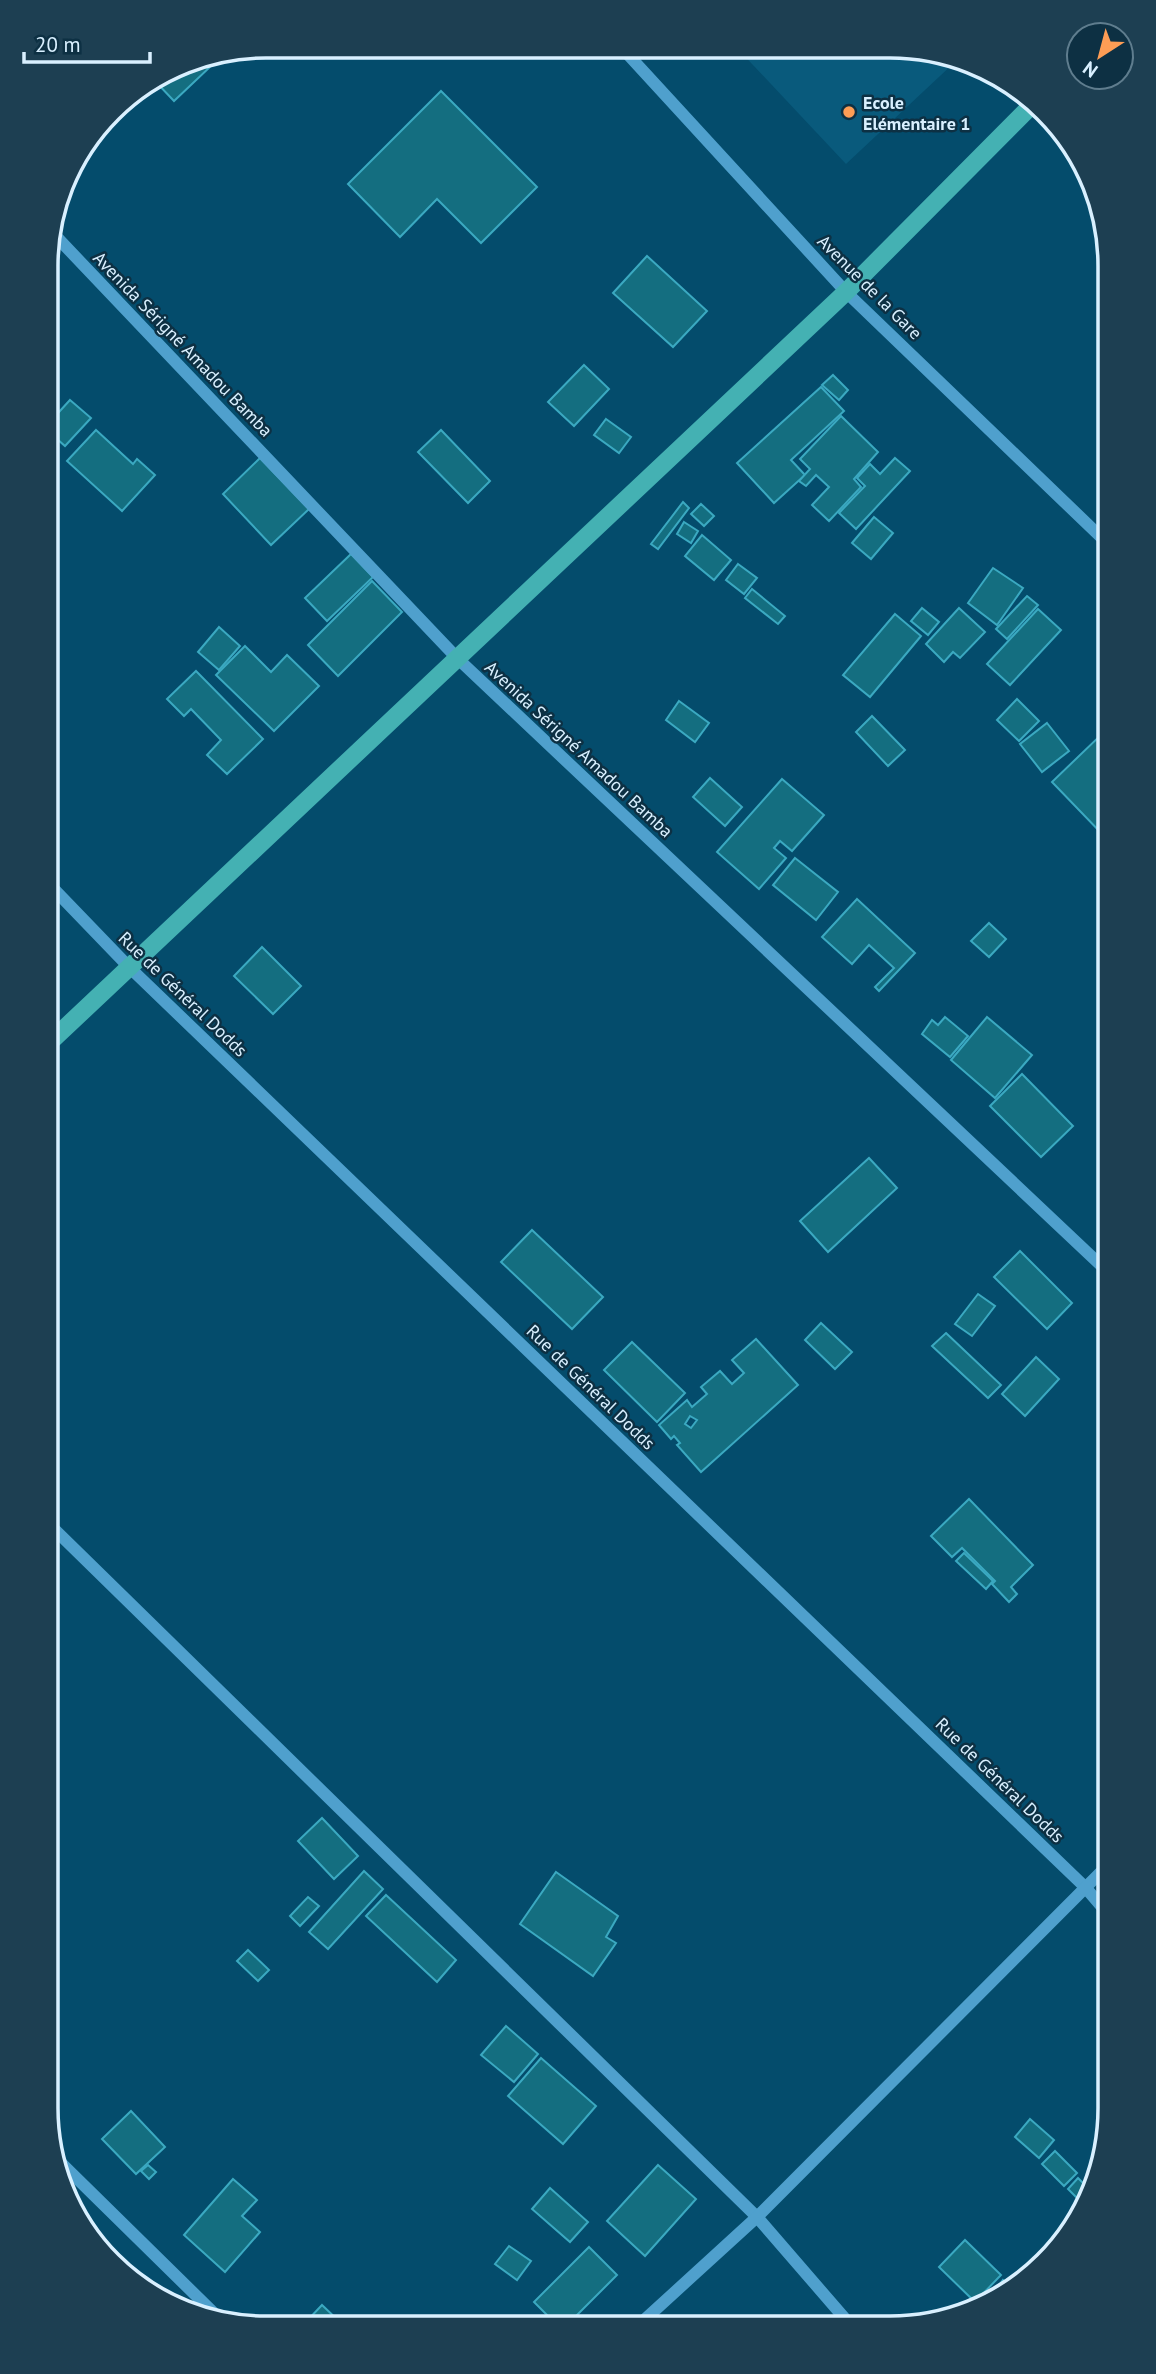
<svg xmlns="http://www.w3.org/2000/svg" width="1156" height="2374" viewBox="0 0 1156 2374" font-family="'PT Sans',sans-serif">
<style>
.built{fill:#095a7c}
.building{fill:#146e80;stroke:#3ba9c1;stroke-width:2;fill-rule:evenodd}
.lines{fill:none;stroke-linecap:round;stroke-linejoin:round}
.minor{stroke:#4fa0cd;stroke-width:12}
.major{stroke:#44b1b3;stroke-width:18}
.poi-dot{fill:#fd9d55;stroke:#0d3043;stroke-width:2.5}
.labels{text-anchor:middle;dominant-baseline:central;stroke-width:5;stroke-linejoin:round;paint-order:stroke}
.poi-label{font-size:18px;font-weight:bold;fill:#d9f0ff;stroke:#0d3043;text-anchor:start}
.street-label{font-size:18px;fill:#d9f0ff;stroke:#0d3043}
.rim{fill:none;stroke:#d9f0ff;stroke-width:3.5}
</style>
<rect width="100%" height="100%" fill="#044c6c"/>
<!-- built -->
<path class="built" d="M737,48L933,50L956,61L846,164Z"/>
<!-- building -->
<g class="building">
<path d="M204,58L211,66L174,101L154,80L182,62Z"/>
<path d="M441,91L537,187L481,243L437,199L400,237L348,184Z"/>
<path d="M647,256L707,311L673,347L613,293Z"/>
<path d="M584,365L609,389L574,426L548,402Z"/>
<path d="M833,375L848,390L839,400L822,385Z"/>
<path d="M821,387L844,411L791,460L805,475L774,503L737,463Z"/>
<path d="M70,400L91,418L65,446L48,431V424Z"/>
<path d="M841,416L878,452L854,479L861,487L829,521L812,505L829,487L816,475L806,486L799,481L810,469L800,459Z"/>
<path d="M606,419L631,437L619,453L594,435Z"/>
<path d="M96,430L133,464L137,459L155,475L122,511L67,461Z"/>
<path d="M441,430L490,481L468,503L418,452Z"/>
<path d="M260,458L309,509L271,545L223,494Z"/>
<path d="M895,458L910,471L856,529L839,513L865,486L857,478L870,464L880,474Z"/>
<path d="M683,502L689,508L658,549L651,544Z"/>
<path d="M701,504L714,516L704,526L691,514Z"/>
<path d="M874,517L893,533L871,559L852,543Z"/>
<path d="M684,522L698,531L691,543L677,534Z"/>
<path d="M702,535L731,560L714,580L685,556Z"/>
<path d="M351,554L373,577L327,621L305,598Z"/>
<path d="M738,564L757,578L744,594L726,580Z"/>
<path d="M993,568L1023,588L997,625L968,603Z"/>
<path d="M372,581L402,612L338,676L308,645Z"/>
<path d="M752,589L785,616L778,624L745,598Z"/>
<path d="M1027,596L1038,605L1007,639L996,629Z"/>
<path d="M922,608L939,622L928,635L911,621Z"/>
<path d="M959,608L985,632L960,658L953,652L944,662L926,644Z"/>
<path d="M1038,609L1061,630L1010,685L987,664Z"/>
<path d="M895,614L921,636L870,697L843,675Z"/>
<path d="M219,627L240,646L219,670L198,652Z"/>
<path d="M245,646L271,672L287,655L319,686L274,731L216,675Z"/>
<path d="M196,671L263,739L227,774L207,755L221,740L191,709L184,716L167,699Z"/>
<path d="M1017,699L1039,721L1019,741L997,720Z"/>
<path d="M679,701L709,723L695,742L666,720Z"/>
<path d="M872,716L905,750L888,766L856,732Z"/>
<path d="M1047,723L1069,751L1042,772L1020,744Z"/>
<path d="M1105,731V837L1052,782Z"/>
<path d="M710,778L742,807L725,826L693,797Z"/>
<path d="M782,779L824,815L792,851L780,841L774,848L786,858L759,889L717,852Z"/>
<path d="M795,858L838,892L816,920L773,885Z"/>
<path d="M857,899L915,953L879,991L875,987L894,968L869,945L852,964L822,937Z"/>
<path d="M989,923L1006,939L989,957L971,941Z"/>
<path d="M262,947L301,986L273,1014L234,976Z"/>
<path d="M945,1017L968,1036L950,1057L922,1034L932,1020L938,1025Z"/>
<path d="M987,1017L1032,1055L995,1098L951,1060Z"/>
<path d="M1022,1074L1073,1126L1041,1157L990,1106Z"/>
<path d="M869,1158L897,1188L828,1252L800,1221Z"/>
<path d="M532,1230L603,1297L572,1329L501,1262Z"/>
<path d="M1020,1251L1072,1303L1047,1329L994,1277Z"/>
<path d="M978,1294L995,1306L972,1336L955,1324Z"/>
<path d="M821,1323L852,1352L835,1369L805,1340Z"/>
<path d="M946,1333L1001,1385L988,1398L932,1346Z"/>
<path d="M756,1339L798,1385L701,1472L677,1445L680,1443L674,1436L671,1439L659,1425L687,1400L692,1407L707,1394L701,1387L720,1371L732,1384L744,1373L732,1360ZM690,1416L697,1420L691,1428L685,1424Z"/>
<path d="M632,1342L685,1393L657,1422L604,1370Z"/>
<path d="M1036,1357L1059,1379L1025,1416L1002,1394Z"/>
<path d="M969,1499L1033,1565L1011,1587L1017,1594L1009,1602L992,1584L995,1581L962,1548L952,1557L931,1536Z"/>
<path d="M964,1553L993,1581L986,1589L956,1561Z"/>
<path d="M322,1818L358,1856L334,1879L298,1841Z"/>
<path d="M364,1871L383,1889L328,1949L309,1932Z"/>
<path d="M556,1872L618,1916L606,1937L616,1943L593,1976L520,1924Z"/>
<path d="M386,1895L456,1960L437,1982L366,1916Z"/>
<path d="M308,1897L319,1906L300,1926L290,1916Z"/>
<path d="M248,1950L269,1970L258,1981L237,1961Z"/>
<path d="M506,2026L538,2054L514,2082L481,2055Z"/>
<path d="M541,2058L596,2106L563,2144L508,2096Z"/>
<path d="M131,2111L165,2147L136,2174L102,2139Z"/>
<path d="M1030,2119L1054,2140L1039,2158L1015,2137Z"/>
<path d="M1055,2151L1077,2173L1064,2186L1042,2164Z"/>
<path d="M148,2165L156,2172L149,2179L141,2171Z"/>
<path d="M658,2165L696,2199L645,2256L607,2221Z"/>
<path d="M1078,2178L1089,2189L1079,2200L1068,2189Z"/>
<path d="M233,2179L257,2200L242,2216L260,2232L225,2272L184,2235Z"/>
<path d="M550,2188L588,2222L570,2242L532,2209Z"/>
<path d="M965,2240L1001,2275L975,2302L939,2267Z"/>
<path d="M509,2246L531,2261L517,2280L495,2264Z"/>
<path d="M589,2247L617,2275L569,2323H555L534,2302Z"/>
<path d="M1003,2280L1015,2289L984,2305Z"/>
<path d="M322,2305L342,2324H304Z"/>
</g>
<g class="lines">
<!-- minor -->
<g class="minor">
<path d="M622,48L846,292L1104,540"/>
<path d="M50,230L457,658L1107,1271"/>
<path d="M49,884L128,966L1085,1887L1109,1915"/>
<path d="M51,1526L757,2217L847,2321"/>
<path d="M53,2155L225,2324"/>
<path d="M642,2322L757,2217L1109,1864"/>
</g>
<!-- major -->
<path class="major" d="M50,1042L846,292L1036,101"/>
</g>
<!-- markers -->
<circle class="poi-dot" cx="849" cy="112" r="7"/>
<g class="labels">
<!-- poi labels -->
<g class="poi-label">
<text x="863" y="102">Ecole<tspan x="863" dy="21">Elémentaire 1</tspan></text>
</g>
<!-- street labels -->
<g class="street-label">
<text transform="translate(870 287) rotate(45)">Avenue de la Gare</text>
<text transform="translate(183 344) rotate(46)">Avenida Sérigné Amadou Bamba</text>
<text transform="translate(579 749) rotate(43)">Avenida Sérigné Amadou Bamba</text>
<text transform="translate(183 994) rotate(44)">Rue de Général Dodds</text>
<text transform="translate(591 1387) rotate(44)">Rue de Général Dodds</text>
<text transform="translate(1000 1780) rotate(44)">Rue de Général Dodds</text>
</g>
</g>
<!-- crop -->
<path d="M0 0H1156V2374H0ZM266 58H890A208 208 0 0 1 1098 266V2108A208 208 0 0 1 890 2316H266A208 208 0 0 1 58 2108V266A208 208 0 0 1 266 58Z" fill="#1d3f52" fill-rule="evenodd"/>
<path class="rim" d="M266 58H890A208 208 0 0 1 1098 266V2108A208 208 0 0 1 890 2316H266A208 208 0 0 1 58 2108V266A208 208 0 0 1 266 58Z"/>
<!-- north arrow -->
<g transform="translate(1100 56) rotate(216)"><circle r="33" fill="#0d3043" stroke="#5f7d8e" stroke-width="2"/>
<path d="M0-5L12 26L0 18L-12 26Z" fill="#fd9d55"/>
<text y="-10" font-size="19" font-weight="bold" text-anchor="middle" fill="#d9f0ff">N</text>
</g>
<!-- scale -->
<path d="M24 52v10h126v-10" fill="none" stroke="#d9f0ff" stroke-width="3.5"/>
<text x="35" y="52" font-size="21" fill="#d9f0ff" stroke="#0d3043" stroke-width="5" paint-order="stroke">20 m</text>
</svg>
